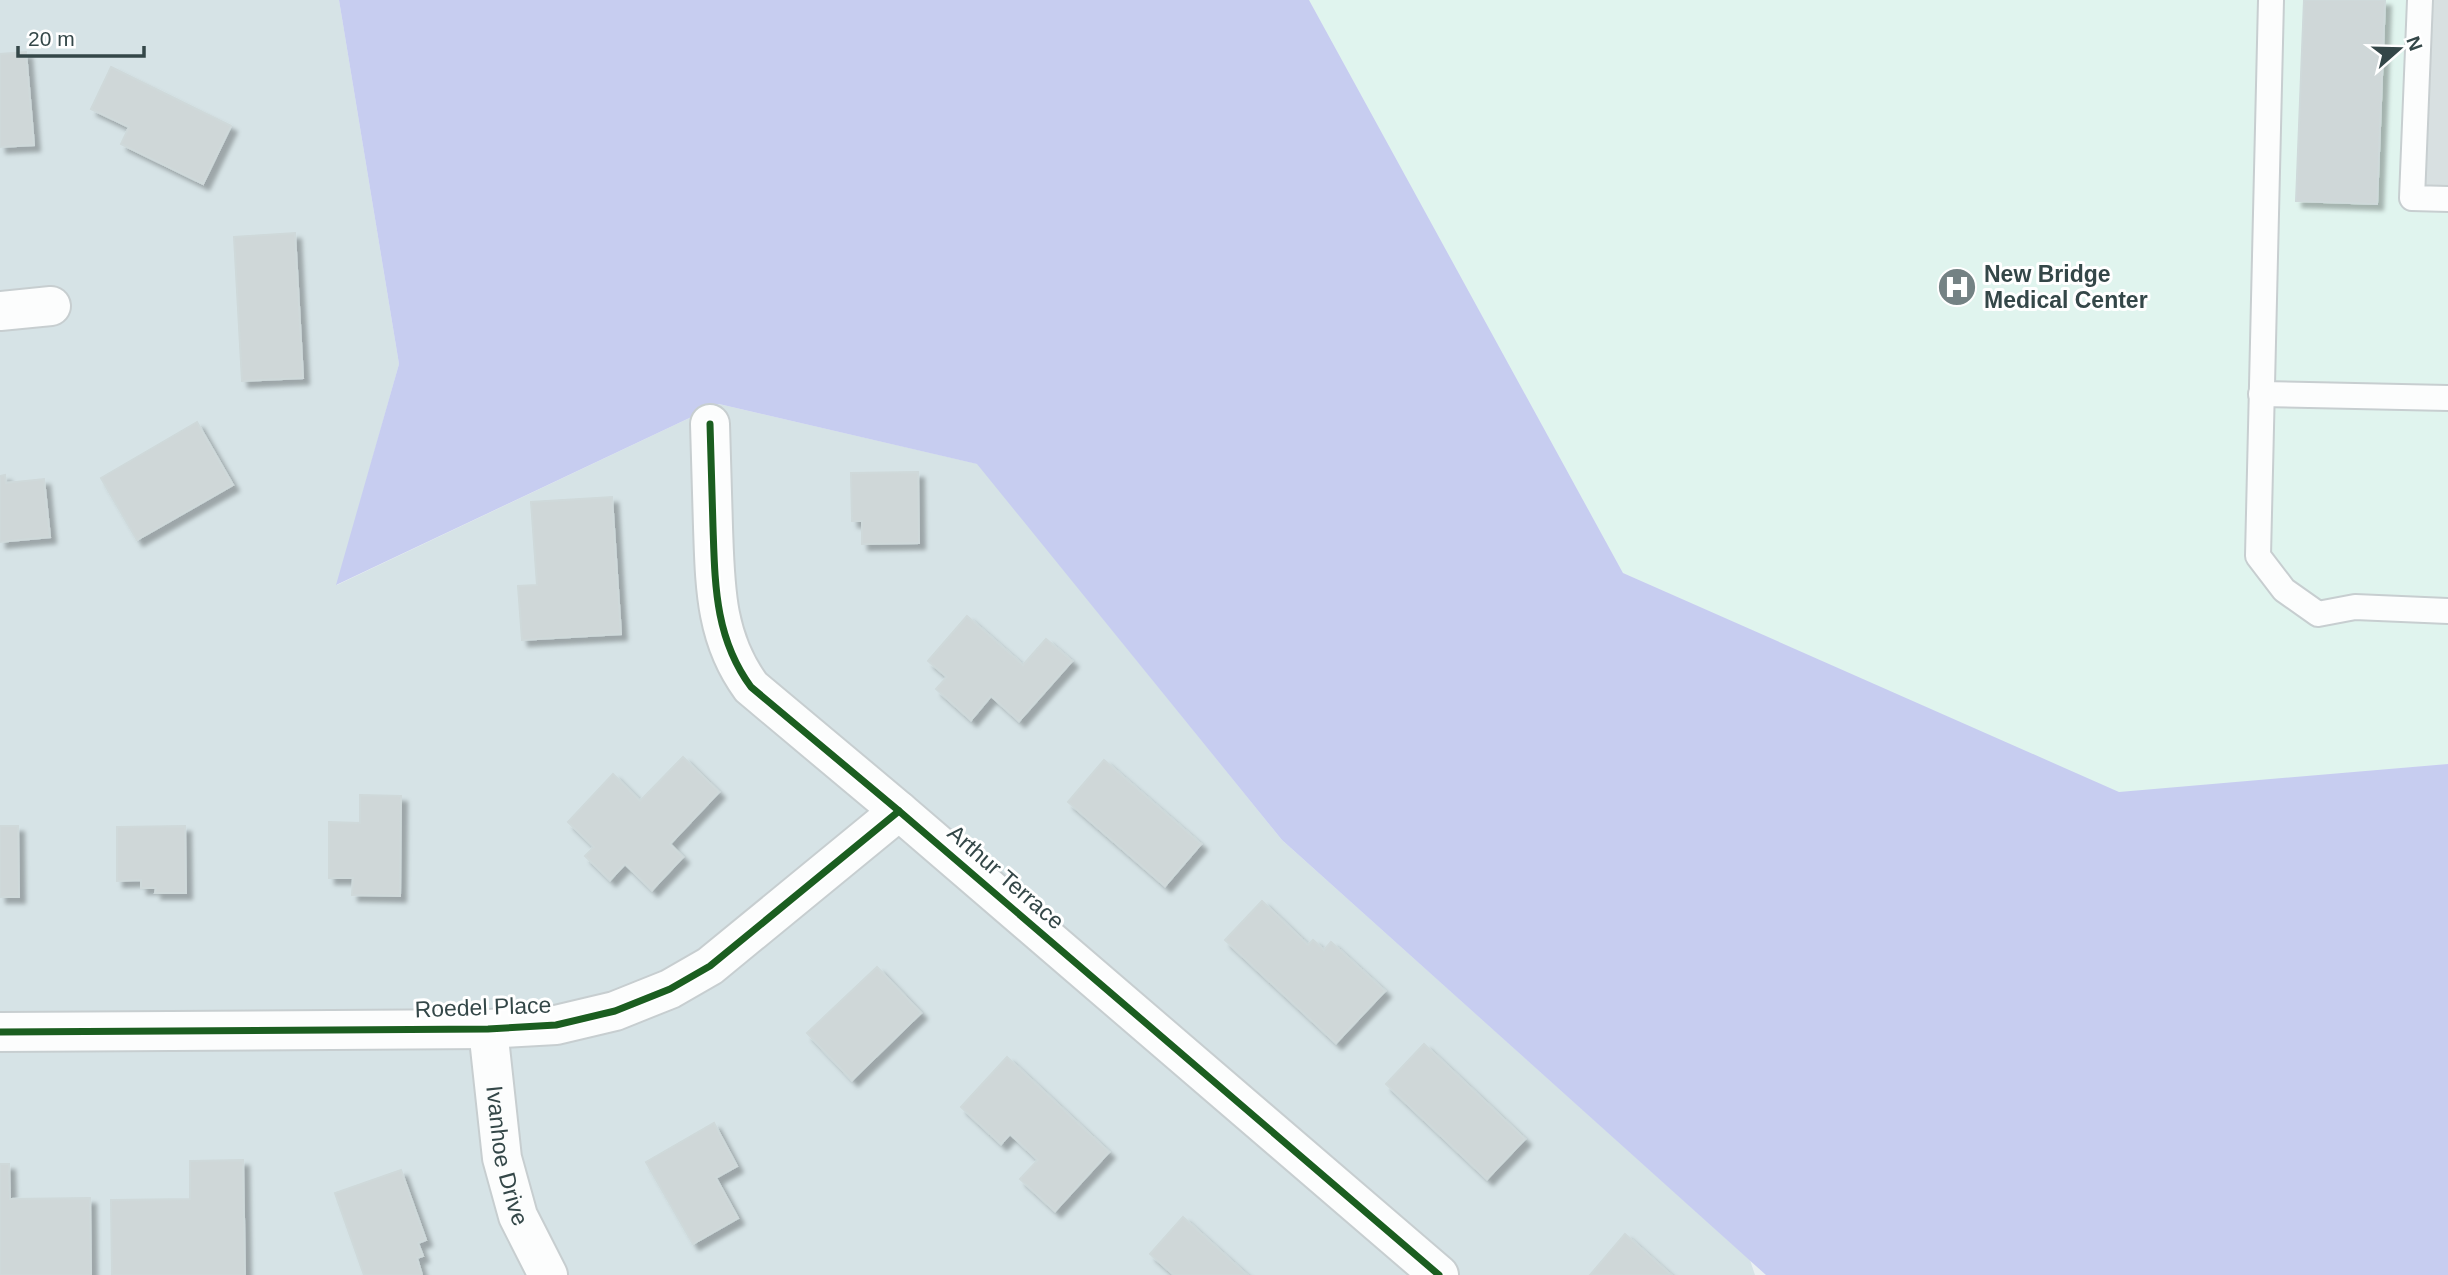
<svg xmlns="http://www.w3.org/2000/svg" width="2448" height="1275" viewBox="0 0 2448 1275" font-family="Helvetica,sans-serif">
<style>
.residential{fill:#d6e3e6}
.medical{fill:#e0f4ee}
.green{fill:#c7cdf0}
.parking{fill:#d8e0e1}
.building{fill:#cfd7d8;stroke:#cfd9da;stroke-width:2;filter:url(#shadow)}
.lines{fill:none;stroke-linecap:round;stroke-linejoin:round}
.lane-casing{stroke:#c7ced0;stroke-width:28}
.street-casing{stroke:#c7ced0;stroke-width:42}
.lane{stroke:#fcfdfd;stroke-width:24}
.street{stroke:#fcfdfd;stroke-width:38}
.cycleway-casing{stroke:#fff;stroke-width:11}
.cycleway{stroke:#1b5e20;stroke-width:7}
.labels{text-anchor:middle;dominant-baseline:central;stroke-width:6;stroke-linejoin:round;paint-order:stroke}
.poi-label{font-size:23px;font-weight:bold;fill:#344748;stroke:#fff;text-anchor:start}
.street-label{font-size:23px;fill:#344748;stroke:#fff}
</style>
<defs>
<filter id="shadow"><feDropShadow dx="6" dy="6" stdDeviation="2" flood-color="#0004"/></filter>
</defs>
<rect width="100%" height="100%" fill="#eaf0f2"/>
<!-- residential -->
<path class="residential" d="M0,0H339L399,364L337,585L719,404L978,464L1282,840L1750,1260L1755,1275H0Z"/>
<!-- medical -->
<path class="medical" d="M1309,0H2448V764L2119,793L1623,573Z"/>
<!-- green -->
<path class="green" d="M339,0H1309L1623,573L2119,792L2448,764V1275H1766L1282,840L977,464L719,404L336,585L399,364Z"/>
<!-- parking -->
<path class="parking" d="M2420,0H2448V199L2412,198Z"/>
<!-- building -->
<g class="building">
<path d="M2304,0H2385L2377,204L2296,201Z"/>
<path d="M26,52L34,145L0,147V54Z"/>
<path d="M111,67L231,126L203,184L121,144L129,127L91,109Z"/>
<path d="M295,233L303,378L242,381L234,237Z"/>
<path d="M197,422L233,485L137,540L101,478Z"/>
<path d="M918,472L919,543L862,544V521H852L851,473Z"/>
<path d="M5,475L6,483L44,479L50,537L0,542V476Z"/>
<path d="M612,497L621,634L522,640L518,586L537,585L531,502Z"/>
<path d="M967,616L1023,665L1046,639L1072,661L1019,721L991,696L971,720L936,689L947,677L928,661Z"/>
<path d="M683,757L719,792L670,844L683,857L652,890L625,864L610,880L585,856L594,847L568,822L613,774L640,801Z"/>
<path d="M1104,760L1201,844L1165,886L1068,802Z"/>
<path d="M360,795L401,796L400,896L352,895L353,878H329V822L360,823Z"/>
<path d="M0,826H18L19,897H0Z"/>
<path d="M185,826L186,893H155L156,888H141V880L117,881V827Z"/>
<path d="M1262,901L1308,945L1313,940L1324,950L1331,942L1385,991L1336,1043L1225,940Z"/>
<path d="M877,967L921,1013L852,1080L807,1033Z"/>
<path d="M1424,1044L1525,1139L1487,1179L1386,1084Z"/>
<path d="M1007,1057L1109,1152L1055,1211L1020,1179L1038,1160L1010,1134L1001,1144L961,1107Z"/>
<path d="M714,1123L737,1166L716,1178L738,1218L693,1244L646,1162Z"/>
<path d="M243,1160L245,1275H112L111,1200L190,1199V1161Z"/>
<path d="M0,1164H9L10,1199L90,1198L91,1275H0Z"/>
<path d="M401,1170L426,1240L418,1243L423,1256L417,1258L422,1275H364L335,1193Z"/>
<path d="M1183,1217L1247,1275H1174L1150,1254Z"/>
<path d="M1625,1234L1671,1275H1590Z"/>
</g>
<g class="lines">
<!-- lane casing -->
<g class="lane-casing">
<g id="lane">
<path d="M2271,0L2258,556L2284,590L2318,614L2355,607L2448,611"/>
<path d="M2420,0L2412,198L2448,199"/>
<path d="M2261,394L2448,398"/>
</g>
</g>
<!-- street casing -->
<g class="street-casing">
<g id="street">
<path d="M0,311L51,306"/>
<path d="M710,424C711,458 712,493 713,527C715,585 715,638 751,687L899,811L1439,1275"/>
<path id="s1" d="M488,1029L502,1158L518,1216L548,1275"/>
<path d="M0,1032L488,1029L556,1025L615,1011L670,989L710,966L899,811"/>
</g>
</g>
<!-- lane -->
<use href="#lane" class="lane"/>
<!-- street -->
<use href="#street" class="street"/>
<!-- cycleway casing -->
<g class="cycleway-casing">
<g id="cycleway">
<path d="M710,424C711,458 712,493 713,527C715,585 715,638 751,687L899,811L1439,1275"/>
<path d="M0,1032L488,1029L556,1025L615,1011L670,989L710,966L899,811"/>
</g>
</g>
<!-- cycleway -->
<use href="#cycleway" class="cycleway"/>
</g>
<!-- icons -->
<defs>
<g id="hospital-disc" transform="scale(2.0125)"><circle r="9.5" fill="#748284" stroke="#fff"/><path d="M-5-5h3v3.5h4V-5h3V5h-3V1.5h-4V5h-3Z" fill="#fff"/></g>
</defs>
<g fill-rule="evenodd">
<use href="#hospital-disc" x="1957" y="287"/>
</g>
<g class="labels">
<!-- poi labels -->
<g class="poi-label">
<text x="1984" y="274">New Bridge<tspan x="1984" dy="26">Medical Center</tspan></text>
</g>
<!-- street labels -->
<g class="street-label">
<text transform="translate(1006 877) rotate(41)">Arthur Terrace</text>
<text transform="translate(483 1007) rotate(-2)">Roedel Place</text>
<text stroke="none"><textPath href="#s1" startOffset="128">Ivanhoe Drive</textPath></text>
</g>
</g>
<!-- north arrow -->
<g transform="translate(2399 49) rotate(70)" stroke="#ffffff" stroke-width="5" paint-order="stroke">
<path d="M0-5L12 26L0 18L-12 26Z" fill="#344748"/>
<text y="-10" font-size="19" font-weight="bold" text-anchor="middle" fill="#344748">N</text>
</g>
<!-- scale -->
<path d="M18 46v10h126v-10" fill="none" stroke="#344748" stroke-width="3.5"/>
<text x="28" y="46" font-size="21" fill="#344748" stroke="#ffffff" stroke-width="5" paint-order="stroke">20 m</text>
</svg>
